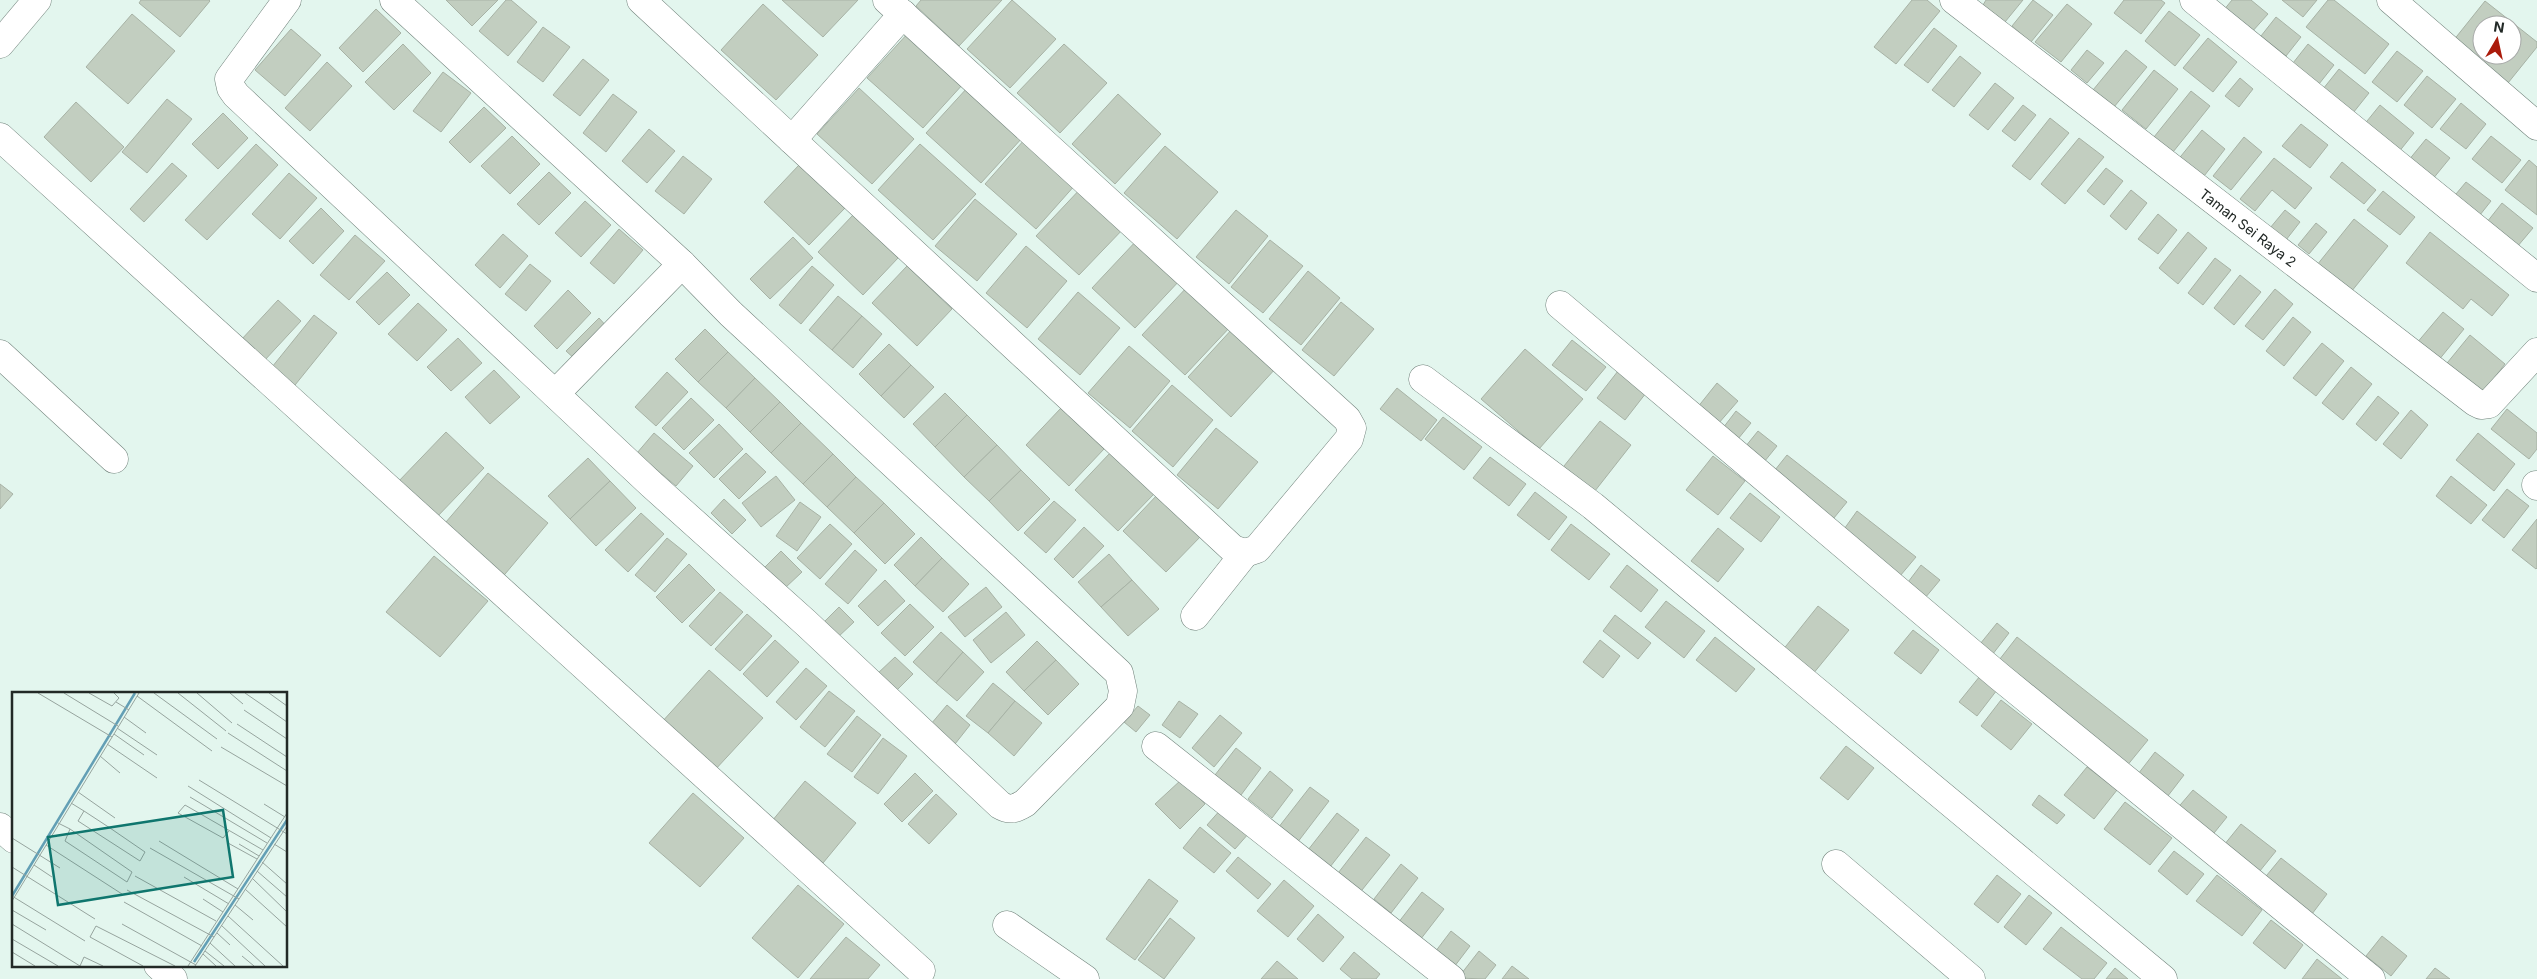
<svg xmlns="http://www.w3.org/2000/svg" width="2537" height="979" viewBox="0 0 2537 979" font-family="Inter,sans-serif">
<style>
.building{fill:#c2cec0;stroke:#a7b2a5;fill-rule:evenodd}
.lines{fill:none;stroke-linecap:round;stroke-linejoin:round}
.minor-casing{stroke:#71827b;stroke-width:29}
.minor{stroke:#fff;stroke-width:28}
.labels{text-anchor:middle;dominant-baseline:central;stroke-width:5;stroke-linejoin:round;paint-order:stroke}
.street-label{font-size:14px;fill:#222926;stroke:#fff}
.inset-river{fill:none;stroke:#639fb5;stroke-width:2.5}
.inset-road{fill:none;stroke:#96a49e;stroke-width:1}
.view{fill:#0f766e;fill-opacity:0.15;stroke:#0f766e;stroke-width:2.5}
.inset-edge{fill:none;stroke:#222926;stroke-width:2.5}
</style>
<rect width="100%" height="100%" fill="#e3f6ee"/>
<!-- building -->
<g class="building">
<path d="M141,0H209L210,1L180,37L139,3Z"/>
<path d="M446,0H498L472,26Z"/>
<path d="M506,0H511L537,22L508,56L479,31Z"/>
<path d="M782,0H858L823,37Z"/>
<path d="M921,0H1002L959,46L916,6Z"/>
<path d="M1012,0L1056,39L1010,88L967,49Z"/>
<path d="M1912,0H1927L1940,11L1896,64L1874,47Z"/>
<path d="M1986,0H2023L2005,22L1983,5Z"/>
<path d="M2033,0L2053,15L2031,42L2012,26Z"/>
<path d="M2124,0H2161L2165,3L2141,34L2114,13Z"/>
<path d="M2232,0H2251L2268,14L2251,33L2223,11Z"/>
<path d="M2282,0H2317L2303,17Z"/>
<path d="M2328,0H2334L2389,44L2365,74L2306,27Z"/>
<path d="M2485,1L2537,42V47L2508,83L2453,41ZM2482,25H2512V55H2482Z"/>
<path d="M763,4L818,55L776,100L721,50Z"/>
<path d="M2067,4L2092,24L2061,62L2035,42Z"/>
<path d="M376,9L401,33L363,72L339,48Z"/>
<path d="M2169,11L2200,35L2175,66L2145,41Z"/>
<path d="M132,14L175,51L128,104L86,67Z"/>
<path d="M2276,17L2301,37L2286,56L2261,36Z"/>
<path d="M543,27L570,47L543,82L517,62Z"/>
<path d="M1934,28L1957,46L1928,83L1904,65Z"/>
<path d="M291,29L321,55L285,96L255,70Z"/>
<path d="M909,32L964,83L923,128L867,78Z"/>
<path d="M2208,38L2237,62L2213,92L2183,68Z"/>
<path d="M403,44L431,73L394,110L365,82Z"/>
<path d="M1064,44L1107,83L1060,133L1017,93Z"/>
<path d="M2308,44L2334,65L2319,84L2293,63Z"/>
<path d="M2087,50L2104,63L2087,83L2071,70Z"/>
<path d="M2126,50L2147,67L2114,107L2093,90Z"/>
<path d="M2397,51L2423,71L2397,102L2372,82Z"/>
<path d="M1960,56L1981,73L1954,107L1932,90Z"/>
<path d="M583,59L609,80L580,116L553,95Z"/>
<path d="M327,62L352,86L310,131L285,108Z"/>
<path d="M2339,69L2369,93L2353,113L2323,89Z"/>
<path d="M2154,70L2178,89L2146,129L2122,110Z"/>
<path d="M443,72L471,93L441,132L413,111Z"/>
<path d="M2427,76L2456,99L2432,128L2404,105Z"/>
<path d="M2240,78L2253,89L2239,107L2225,96Z"/>
<path d="M1995,83L2014,98L1988,130L1969,115Z"/>
<path d="M968,87L1023,137L981,183L926,133Z"/>
<path d="M859,88L914,139L872,184L817,134Z"/>
<path d="M2191,91L2210,106L2173,152L2154,137Z"/>
<path d="M613,94L637,112L606,152L583,133Z"/>
<path d="M1118,94L1161,134L1115,184L1072,144Z"/>
<path d="M167,99L192,119L147,173L122,152Z"/>
<path d="M76,102L124,147L91,182L44,137Z"/>
<path d="M2461,103L2486,124L2466,149L2440,129Z"/>
<path d="M2023,105L2036,115L2015,141L2002,131Z"/>
<path d="M2380,105L2414,133L2398,153L2363,126Z"/>
<path d="M484,107L506,128L470,163L449,142Z"/>
<path d="M223,113L248,138L218,169L192,144Z"/>
<path d="M2050,118L2069,133L2030,180L2012,166Z"/>
<path d="M2301,124L2328,145L2310,168L2282,146Z"/>
<path d="M649,129L675,151L647,183L622,161Z"/>
<path d="M2202,130L2225,149L2201,180L2177,161Z"/>
<path d="M512,136L540,164L510,194L481,166Z"/>
<path d="M2491,136L2521,160L2502,183L2472,159Z"/>
<path d="M2244,137L2262,152L2231,190L2213,176Z"/>
<path d="M2079,138L2104,157L2065,204L2041,184Z"/>
<path d="M1025,139L1076,184L1036,229L985,184Z"/>
<path d="M2426,139L2450,158L2432,180L2408,161Z"/>
<path d="M256,144L278,165L207,240L185,220Z"/>
<path d="M920,144L976,194L933,240L878,190Z"/>
<path d="M1165,146L1218,192L1177,239L1124,193Z"/>
<path d="M683,156L712,179L684,214L655,191Z"/>
<path d="M2274,158L2312,188L2295,209L2272,190L2255,211L2240,199Z"/>
<path d="M2529,160L2537,167V215L2505,190Z"/>
<path d="M2342,162L2376,190L2364,204L2330,177Z"/>
<path d="M172,163L187,176L144,222L130,209Z"/>
<path d="M799,165L845,208L809,245L764,202Z"/>
<path d="M2106,168L2123,181L2104,205L2087,191Z"/>
<path d="M549,172L571,193L539,225L517,204Z"/>
<path d="M289,173L317,198L280,239L252,214Z"/>
<path d="M2466,182L2491,201L2476,220L2451,200Z"/>
<path d="M1083,186L1126,226L1079,275L1036,236Z"/>
<path d="M2131,190L2147,203L2126,230L2110,216Z"/>
<path d="M2383,191L2415,217L2400,235L2367,210Z"/>
<path d="M975,199L1017,234L977,281L935,246Z"/>
<path d="M585,201L611,225L581,257L555,233Z"/>
<path d="M2502,203L2533,228L2517,247L2487,222Z"/>
<path d="M321,208L344,231L313,264L289,241Z"/>
<path d="M1236,210L1268,236L1229,284L1196,257Z"/>
<path d="M2285,210L2300,222L2286,240L2270,228Z"/>
<path d="M2158,214L2177,230L2158,254L2138,239Z"/>
<path d="M853,215L898,258L863,295L818,252Z"/>
<path d="M2354,219L2388,246L2351,292L2317,265Z"/>
<path d="M2316,223L2327,232L2309,254L2298,245Z"/>
<path d="M619,229L643,250L614,284L590,263Z"/>
<path d="M2188,232L2207,248L2178,284L2159,268Z"/>
<path d="M2430,232L2509,295L2492,316L2471,299L2463,309L2406,263Z"/>
<path d="M503,234L528,256L500,288L475,265Z"/>
<path d="M355,235L385,261L349,300L320,275Z"/>
<path d="M793,237L813,258L770,299L750,279Z"/>
<path d="M1138,239L1181,279L1135,328L1092,288Z"/>
<path d="M1270,240L1303,266L1263,313L1231,287Z"/>
<path d="M1026,246L1067,281L1027,328L986,293Z"/>
<path d="M2215,258L2231,270L2203,305L2188,293Z"/>
<path d="M530,264L551,281L526,311L505,294Z"/>
<path d="M812,266L834,285L801,324L779,305Z"/>
<path d="M907,266L952,309L917,346L872,303Z"/>
<path d="M1308,271L1340,298L1301,345L1269,319Z"/>
<path d="M387,272L410,295L379,325L356,302Z"/>
<path d="M2240,275L2261,292L2234,325L2214,308Z"/>
<path d="M1189,285L1232,325L1185,375L1142,335Z"/>
<path d="M2275,289L2293,304L2263,340L2245,326Z"/>
<path d="M568,290L591,313L557,349L534,326Z"/>
<path d="M1078,292L1120,328L1080,375L1038,339Z"/>
<path d="M838,296L862,316L832,350L809,330Z"/>
<path d="M278,300L301,321L264,361L241,340Z"/>
<path d="M1341,302L1374,329L1334,376L1302,350Z"/>
<path d="M418,303L447,330L417,361L388,334Z"/>
<path d="M2443,312L2464,329L2438,361L2416,344Z"/>
<path d="M314,315L337,333L291,390L268,372Z"/>
<path d="M862,316L882,334L853,368L832,350Z"/>
<path d="M2293,317L2311,332L2284,366L2266,351Z"/>
<path d="M599,318L608,328L576,360L566,351Z"/>
<path d="M1234,327L1277,367L1231,417L1188,377Z"/>
<path d="M705,329L728,352L698,382L675,359Z"/>
<path d="M2470,335L2505,364L2479,397L2443,368Z"/>
<path d="M458,338L482,363L451,391L427,367Z"/>
<path d="M1572,340L1606,367L1586,391L1552,365Z"/>
<path d="M2322,343L2344,361L2316,396L2293,378Z"/>
<path d="M889,344L911,365L881,396L859,374Z"/>
<path d="M1129,346L1170,381L1130,428L1088,393Z"/>
<path d="M1525,349L1583,399L1539,449L1481,399Z"/>
<path d="M728,352L755,378L726,408L698,382Z"/>
<path d="M911,365L934,387L904,418L881,396Z"/>
<path d="M2351,367L2372,384L2343,420L2322,403Z"/>
<path d="M494,370L520,397L490,424L465,397Z"/>
<path d="M1618,371L1646,393L1625,420L1597,398Z"/>
<path d="M667,372L688,392L656,426L635,407Z"/>
<path d="M755,378L780,402L750,432L726,408Z"/>
<path d="M1717,383L1738,401L1718,424L1697,408Z"/>
<path d="M1172,385L1213,420L1173,467L1132,431Z"/>
<path d="M1397,388L1437,420L1421,441L1380,409Z"/>
<path d="M945,393L967,415L935,447L913,424Z"/>
<path d="M2378,396L2399,413L2376,441L2356,424Z"/>
<path d="M691,398L714,420L684,450L662,428Z"/>
<path d="M780,402L801,423L771,453L750,432Z"/>
<path d="M1061,408L1104,449L1069,486L1026,445Z"/>
<path d="M2507,409L2537,433V449L2529,459L2491,429Z"/>
<path d="M2411,410L2428,425L2401,459L2383,444Z"/>
<path d="M1736,411L1751,423L1738,439L1723,428Z"/>
<path d="M967,415L997,445L964,477L935,447Z"/>
<path d="M1443,417L1482,447L1464,470L1425,439Z"/>
<path d="M1600,421L1631,445L1591,496L1560,471Z"/>
<path d="M801,423L833,454L803,484L771,453Z"/>
<path d="M719,424L743,449L714,478L689,453Z"/>
<path d="M1216,428L1258,462L1218,509L1177,475Z"/>
<path d="M1758,431L1777,446L1760,467L1741,452Z"/>
<path d="M446,432L484,468L435,519L397,483Z"/>
<path d="M654,433L693,466L676,486L637,453Z"/>
<path d="M2478,433L2515,464L2494,491L2456,460Z"/>
<path d="M997,445L1021,470L989,501L964,477Z"/>
<path d="M746,453L766,472L739,499L719,479Z"/>
<path d="M1110,453L1154,494L1118,531L1075,490Z"/>
<path d="M833,454L856,477L827,507L803,484Z"/>
<path d="M1787,455L1847,502L1829,524L1771,475Z"/>
<path d="M1713,456L1745,481L1718,515L1686,490Z"/>
<path d="M1490,457L1526,484L1509,506L1473,478Z"/>
<path d="M588,458L610,481L570,519L548,496Z"/>
<path d="M1021,470L1050,499L1018,531L989,501Z"/>
<path d="M488,473L548,523L500,580L440,529Z"/>
<path d="M776,476L795,500L761,527L742,503Z"/>
<path d="M2451,476L2487,505L2471,524L2436,496Z"/>
<path d="M856,477L884,503L854,533L827,507Z"/>
<path d="M610,481L636,508L596,546L570,519Z"/>
<path d="M0,484L13,494L0,509Z"/>
<path d="M2507,489L2529,506L2504,538L2482,520Z"/>
<path d="M1535,492L1567,517L1549,540L1517,515Z"/>
<path d="M1750,493L1780,517L1761,542L1730,518Z"/>
<path d="M1158,494L1202,535L1166,572L1123,531Z"/>
<path d="M724,499L746,520L732,534L711,513Z"/>
<path d="M1054,501L1076,520L1046,553L1024,533Z"/>
<path d="M800,502L821,517L797,551L776,536Z"/>
<path d="M884,503L915,534L885,564L854,533Z"/>
<path d="M1857,511L1916,557L1900,576L1842,532Z"/>
<path d="M641,513L664,534L628,572L605,550Z"/>
<path d="M2537,519V568L2536,569L2512,550Z"/>
<path d="M830,524L852,544L820,579L797,558Z"/>
<path d="M1571,524L1610,554L1589,580L1551,550Z"/>
<path d="M1084,527L1104,546L1073,578L1054,559Z"/>
<path d="M1718,528L1744,549L1718,582L1691,561Z"/>
<path d="M921,537L942,558L915,586L894,565Z"/>
<path d="M667,538L687,554L655,592L635,575Z"/>
<path d="M855,550L877,570L848,604L825,584Z"/>
<path d="M781,551L802,572L785,588L764,568Z"/>
<path d="M1109,554L1132,580L1101,607L1078,582Z"/>
<path d="M434,556L488,601L440,657L386,612Z"/>
<path d="M942,558L969,584L943,612L915,586Z"/>
<path d="M689,564L715,590L682,623L656,597Z"/>
<path d="M1627,565L1658,590L1641,612L1610,587Z"/>
<path d="M1921,565L1940,580L1920,604L1902,590Z"/>
<path d="M885,580L905,601L878,626L858,606Z"/>
<path d="M1132,580L1159,609L1128,636L1101,607Z"/>
<path d="M986,587L1002,607L965,637L948,617Z"/>
<path d="M720,592L743,612L711,646L689,626Z"/>
<path d="M1666,601L1705,631L1684,658L1645,627Z"/>
<path d="M910,604L934,627L905,656L881,633Z"/>
<path d="M1818,606L1849,630L1808,680L1778,656Z"/>
<path d="M839,607L854,622L837,638L823,623Z"/>
<path d="M1006,612L1025,635L991,663L973,640Z"/>
<path d="M747,614L772,636L740,671L715,649Z"/>
<path d="M1615,615L1651,643L1638,659L1603,631Z"/>
<path d="M1997,623L2009,633L1989,659L1976,649Z"/>
<path d="M1913,630L1939,650L1921,674L1894,653Z"/>
<path d="M941,632L963,652L936,683L913,662Z"/>
<path d="M1715,637L1755,669L1736,692L1696,660Z"/>
<path d="M2017,637L2148,740L2126,767L1996,664Z"/>
<path d="M775,640L799,662L767,697L743,674Z"/>
<path d="M1600,640L1620,656L1603,678L1583,662Z"/>
<path d="M1037,641L1056,660L1024,691L1006,672Z"/>
<path d="M963,652L984,672L957,701L936,683Z"/>
<path d="M895,657L913,674L894,693L876,675Z"/>
<path d="M1056,660L1079,684L1048,715L1024,691Z"/>
<path d="M806,668L827,686L796,720L776,702Z"/>
<path d="M709,670L763,718L714,771L661,723Z"/>
<path d="M1980,676L1997,690L1977,716L1959,702Z"/>
<path d="M993,683L1015,701L988,733L966,716Z"/>
<path d="M829,691L855,711L825,747L800,727Z"/>
<path d="M2001,700L2032,724L2011,750L1981,726Z"/>
<path d="M1015,701L1042,723L1014,756L988,733Z"/>
<path d="M1179,701L1198,714L1180,738L1162,725Z"/>
<path d="M947,705L970,725L955,744L931,724Z"/>
<path d="M1138,706L1150,715L1136,732L1124,722Z"/>
<path d="M1220,715L1242,733L1214,767L1192,748Z"/>
<path d="M857,716L881,735L852,772L827,754Z"/>
<path d="M883,738L907,756L878,794L854,777Z"/>
<path d="M1846,746L1874,768L1848,800L1820,778Z"/>
<path d="M1236,748L1261,768L1241,795L1215,775Z"/>
<path d="M2155,752L2184,775L2164,801L2135,778Z"/>
<path d="M2087,767L2117,790L2094,819L2064,795Z"/>
<path d="M1270,771L1293,790L1272,818L1248,799Z"/>
<path d="M915,773L933,791L902,822L884,804Z"/>
<path d="M1181,780L1205,804L1180,829L1155,804Z"/>
<path d="M805,781L856,823L823,863L772,821Z"/>
<path d="M1310,787L1329,801L1297,843L1278,828Z"/>
<path d="M2193,790L2227,817L2210,838L2175,811Z"/>
<path d="M693,793L744,838L700,887L649,843Z"/>
<path d="M936,794L957,814L929,844L908,824Z"/>
<path d="M2039,795L2065,815L2057,824L2032,805Z"/>
<path d="M2125,802L2172,838L2150,865L2104,829Z"/>
<path d="M1222,808L1249,833L1235,849L1207,825Z"/>
<path d="M1337,813L1359,830L1330,867L1308,850Z"/>
<path d="M2241,824L2276,851L2255,877L2220,850Z"/>
<path d="M1200,827L1231,853L1214,873L1183,848Z"/>
<path d="M1366,837L1390,855L1358,895L1335,877Z"/>
<path d="M2174,851L2204,874L2187,895L2158,871Z"/>
<path d="M1238,857L1271,884L1258,899L1226,871Z"/>
<path d="M2281,858L2327,894L2309,918L2262,881Z"/>
<path d="M1401,864L1418,878L1391,913L1374,899Z"/>
<path d="M1997,875L2021,894L1998,923L1974,904Z"/>
<path d="M2217,875L2262,910L2242,936L2196,901Z"/>
<path d="M1149,879L1178,901L1135,960L1106,939Z"/>
<path d="M1284,880L1314,906L1288,937L1257,911Z"/>
<path d="M798,885L844,924L798,978L752,938Z"/>
<path d="M1422,892L1444,909L1420,940L1398,923Z"/>
<path d="M2029,895L2052,913L2026,945L2004,927Z"/>
<path d="M1318,914L1344,937L1323,962L1297,939Z"/>
<path d="M1170,918L1195,938L1164,979L1138,960Z"/>
<path d="M2271,920L2303,945L2285,969L2253,943Z"/>
<path d="M2061,927L2107,963L2094,979H2082L2043,949Z"/>
<path d="M1451,931L1470,946L1451,971L1432,956Z"/>
<path d="M2382,936L2407,956L2391,976L2366,956Z"/>
<path d="M846,937L880,965L868,979H810Z"/>
<path d="M1479,951L1496,965L1485,979L1458,978Z"/>
<path d="M1354,952L1380,974L1376,979H1352L1340,969Z"/>
<path d="M2317,959L2342,979H2302Z"/>
<path d="M1277,961L1298,979H1261Z"/>
<path d="M1512,966L1529,979H1502Z"/>
<path d="M2115,968L2128,979H2106Z"/>
<path d="M2435,968L2450,979H2426Z"/>
</g>
<g class="lines">
<!-- minor casing -->
<g class="minor-casing">
<g id="minor">
<path d="M287,0L229,79L231,88L236,95L651,484L806,623L1000,805C1010,811 1015,809 1025,803L1120,706L1123,691L1119,673L731,314L682,264L394,0"/>
<path d="M641,0L1233,549L1245,553L1257,549L1349,439L1352,428L1347,419L887,0"/>
<path id="s1" d="M1954,0L2475,402L2481,405L2489,404L2537,352"/>
<path d="M2194,0L2537,278"/>
<path d="M2391,0L2537,126"/>
<path d="M0,44L37,0"/>
<path d="M0,137L921,971"/>
<path d="M792,140L903,14"/>
<path d="M1560,305L2000,677L2371,979"/>
<path d="M0,354L114,459"/>
<path d="M1423,379L1593,506L2163,979"/>
<path d="M555,394L682,264"/>
<path d="M2536,485L2537,486"/>
<path d="M1195,616L1245,553"/>
<path d="M1156,746L1451,979"/>
<path d="M0,827L14,839"/>
<path d="M1836,864L1971,979"/>
<path d="M1007,925L1085,979"/>
<path d="M158,965L173,979"/>
</g>
</g>
<!-- minor -->
<use href="#minor" class="minor"/>
</g>
<g class="labels">
<!-- street labels -->
<g class="street-label">
<text stroke="none"><textPath href="#s1" startOffset="372">Taman Sei Raya 2</textPath></text>
</g>
</g>
<!-- overview -->
<g transform="translate(12 692)">
<rect width="275" height="275" fill="#e3f6ee"/>
<path class="inset-river" d="M0,204L123,1M182,270L275,128"/>
<path class="inset-road" d="M26,1L100,45M52,1L106,34M77,1L100,14L107,6L102,1M142,1L205,47M166,1L214,39M185,1L220,31M218,1L231,12M233,1L275,30M257,1L275,14M125,4L200,59M104,10L117,18M232,18L275,47M112,25L134,41M225,32L275,65M105,36L145,63M216,41L275,79M102,42L132,63M95,52L145,86M209,55L275,94M88,64L108,81M187,88L275,142M176,94L259,146M66,100L103,126M178,105L255,151M59,111L72,119L98,136L133,160L128,169L66,129L72,119M252,112L273,125M46,131L58,137L120,180L115,190L53,149L58,137M217,139L211,146L166,121L173,113L251,158M0,146L48,176M147,149L226,197M216,151L245,167M227,152L247,164M262,152L275,160M34,153L110,202M138,156L227,207M250,170L275,192M22,173L40,185M0,175L83,227M245,179L275,205M123,184L204,229M172,185L217,212M240,186L275,220M233,197L275,235M115,198L202,245M0,204L73,249M191,207L211,220M0,209L127,1M112,210L190,254M223,213L241,228M0,218L34,238M216,224L271,274M0,232L68,274M110,232L184,273M209,233L253,274M205,241L218,253M0,247L46,274M198,251L223,274M193,259L212,274M0,260L23,274M191,262L204,274M230,264L242,274M68,274L72,265L91,274M131,274L78,245L84,234L163,274M176,274L275,121M183,274L275,134"/>
<path class="view" d="M211,118L221,185L46,213L36,145Z"/>
<rect width="275" height="275" class="inset-edge"/>
</g>
<!-- north arrow -->
<g transform="translate(2497 40) rotate(9)"><circle r="24" fill="#ffffff" stroke="#a7a9a8"/>
<path d="M0-4L9 19L0 12L-9 19Z" fill="#ab1b0b"/>
<text y="-8" font-size="14" font-weight="bold" text-anchor="middle" fill="#222926">N</text>
</g>
</svg>
